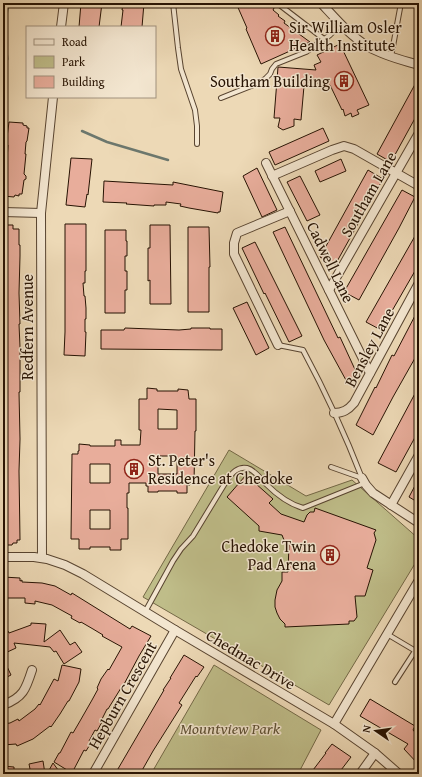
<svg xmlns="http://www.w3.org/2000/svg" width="422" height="777" viewBox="0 0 422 777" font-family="'Gentium Book Plus',serif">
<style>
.green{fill:#bfbd89;stroke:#736846}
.water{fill:#9ab9b3;stroke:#6c776d}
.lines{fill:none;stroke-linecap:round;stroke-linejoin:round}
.stream{stroke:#6c776d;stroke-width:2.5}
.building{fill:#e8ad9b;stroke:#271303;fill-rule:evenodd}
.lane-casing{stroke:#584430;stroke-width:6}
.street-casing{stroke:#584430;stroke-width:10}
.lane{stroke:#f3e6d0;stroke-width:4}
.street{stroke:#f3e6d0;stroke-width:8}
.labels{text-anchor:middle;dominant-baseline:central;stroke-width:3;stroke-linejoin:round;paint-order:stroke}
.poi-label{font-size:16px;fill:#271303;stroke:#f3e6d0;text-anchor:start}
.street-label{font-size:16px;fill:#271303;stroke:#f3e6d0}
.park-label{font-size:16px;font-style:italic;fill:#5c4e32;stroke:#f3e6d0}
</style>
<rect width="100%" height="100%" fill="#edd9b6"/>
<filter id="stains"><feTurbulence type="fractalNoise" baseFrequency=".005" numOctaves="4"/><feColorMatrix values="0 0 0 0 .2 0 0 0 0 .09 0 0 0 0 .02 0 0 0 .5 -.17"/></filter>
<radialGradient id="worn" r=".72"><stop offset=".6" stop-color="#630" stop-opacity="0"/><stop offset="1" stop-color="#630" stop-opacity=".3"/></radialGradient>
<!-- green -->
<g class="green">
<path d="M229,450L306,496L352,480L419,539V557L329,705L143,597Z"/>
<path d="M214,665L321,730L298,774H151Z"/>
</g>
<!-- water -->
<path class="water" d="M3,3H9L6,23V39L8,59L3,76Z"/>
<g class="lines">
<!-- stream -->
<path class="stream" d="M82,131L107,142L168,160"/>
</g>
<!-- building -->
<g class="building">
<path d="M81,3H102L99,27H79Z"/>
<path d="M123,3H144L142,27H121L123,10H122Z"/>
<path d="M236,3H267L274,8L273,10L279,15L278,16L285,21L284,23L310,42L261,64L246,29L247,28Z"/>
<path d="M340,44L369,105L357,110L359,114L352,117L351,113L345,116L343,109L342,110L330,85L328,86L327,84L306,82L305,86H304L301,120L294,119V126L283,130L278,127L280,118H274L278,67L316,70L314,65L321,62L317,55Z"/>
<path d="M419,77V111L391,162L377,154Z"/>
<path d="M9,122L23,123V125L27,126V128H29L27,141L26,142L25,154H26L24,174L26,176V179L24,180L22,194H19V196L15,195L14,197L3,196V169L4,160H7L8,145H6Z"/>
<path d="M323,128L329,141L275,165L269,152Z"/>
<path d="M71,158L92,159L88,195L87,194L85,207L66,205Z"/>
<path d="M341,159L346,171L320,182L315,171Z"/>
<path d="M257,168L277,210L262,217L243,176Z"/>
<path d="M368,170L383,179L335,265L320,257Z"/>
<path d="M300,176L320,215L307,221L287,182Z"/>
<path d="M104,181L173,185V182L223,192L220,212H218V213L189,208L180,206L181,204L166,202V205H154V206L126,204L127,203L103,202Z"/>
<path d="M402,190L415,197L399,228L359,300L344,292Z"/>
<path d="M65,224H86V271H85V283H83L84,296H85L86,308V319H85V332H86L85,356L64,355L65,332Z"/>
<path d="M3,225H13V229H19V245H20V256L19,293L20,324H19L20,347V392H19L20,439L19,471L20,540H17V543H13L12,545H3Z"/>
<path d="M150,225H170L171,304H150V280L148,281V248H150Z"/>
<path d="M188,227H209L210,267H209V312H188Z"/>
<path d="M285,227L338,338L340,337L358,376L347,382L324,340L273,232Z"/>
<path d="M105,230H126V241H127V256H125V271H127V290H125V313H105Z"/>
<path d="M415,236L419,238V264L381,330L366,322Z"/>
<path d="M255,242L302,336L289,342L265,293L264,294L242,248Z"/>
<path d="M247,302L269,348L256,355L233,308Z"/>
<path d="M419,308V351L393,397L373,435L356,425L375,387L376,388L392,355L394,356Z"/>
<path d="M125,328L179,330L191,329V328H210V329H222V350L101,349V330H124Z"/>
<path d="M419,386V430L396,472L378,463Z"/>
<path d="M147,388L157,389V391H178V389L188,390L189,399H196V431H195L194,483H190V485H187V493H177V491H158V492H148V486H146V483H129V493H127V508H128V539H121V550H110V547H90V549H79V539H71L72,454H78V451H79V444L90,445V446H115V440H121V445H140L141,430H139V399H147ZM158,409L177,410V429H158ZM158,456H177V474H158ZM90,464H110V483H90ZM90,510H110V529H90Z"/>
<path d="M246,475L273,499L269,503L281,514L304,522L307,515L310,512H314L315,508L376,530L374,533L376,540L367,568L373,570L365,596H355L357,617L354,621H349V624L285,627V624L280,619L277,613L275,607V600L277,590L282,581V572H288L289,544L284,540L282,535L259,531V526L227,497Z"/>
<path d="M419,478V503L409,497Z"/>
<path d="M3,577L20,578V581L22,580V582L42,583L55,586L71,595L72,593L130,629L132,626L151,636L139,656L122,688H121L108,709H107L101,721L102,722L97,731L95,730L89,741L91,743L86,751L84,750L72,773L54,762L59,753H60L71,732L73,733L80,721L92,700L98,689L97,688L101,679L108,669L109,670L122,647L102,636L103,635L93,629L81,622L80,623L71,618L72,616L52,605L35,601V604L25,603V598H3Z"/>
<path d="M31,623L46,624L44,642L60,630L70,645L75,642L82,652L64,664L56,651L54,652L50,647L14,643L16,648L3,654V633L8,631L9,633L31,625Z"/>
<path d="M184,655L204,667L197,677L196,676L179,703L182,705L153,751L140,774H115L164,690H163L171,678H170Z"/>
<path d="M3,658L11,675L3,679Z"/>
<path d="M62,665L81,669L79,682L69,701H68L60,714L51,727L50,726L33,739L17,746L16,744L3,745V724L10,723L18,719L19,721L35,709L39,704L40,705L54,679L58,681Z"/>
<path d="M370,699L415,726L413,730L419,737V765L404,749L408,744L360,716Z"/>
<path d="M332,744L351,757L338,774H310L326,753H325Z"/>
<path d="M43,761L45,774H31L29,764Z"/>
<path d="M53,763L61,774H47Z"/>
<path d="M3,766L14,767V774H3Z"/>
</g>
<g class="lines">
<!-- lane casing -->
<g class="lane-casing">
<g id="lane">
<path d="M173,3L178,48L181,69L195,110L197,126V144"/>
<path d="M277,3L324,39"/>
<path d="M391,57L401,3"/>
<path d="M221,98L261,82L266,78L270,74L272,69L276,64L306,52L330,35L341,24"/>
<path d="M278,345L303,350C325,391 345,434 362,478"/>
<path d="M331,467L362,478"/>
<path d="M145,612L173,561L181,549L193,536L227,480C232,473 238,466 247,468C255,470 261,479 266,484C277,495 289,504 303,508L365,483"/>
<path d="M387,634L419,653"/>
<path d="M395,682L415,651L419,643"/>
</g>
</g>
<!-- street casing -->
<g class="street-casing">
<g id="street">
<path d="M321,3C336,19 350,36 369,47C384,56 402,60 419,65"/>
<path d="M61,27L64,3"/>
<path d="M266,163L370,373"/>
<path d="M272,176L332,150L344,146L354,149L419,186"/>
<path d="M3,212L41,213"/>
<path d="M329,290L419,133"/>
<path d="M278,345L234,254V243L237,233L290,211"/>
<path d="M334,413C343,413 348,410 354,403L419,283"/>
<path d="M362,478L366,485L373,493L419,523"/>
<path d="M391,505L419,455"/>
<path d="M3,557H34L47,559L65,565L83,574L175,630L334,724L419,580"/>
<path d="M42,558L41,213L53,97"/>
<path d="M3,705C23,698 26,689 32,670"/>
<path d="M334,724L375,753L399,774"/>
<path d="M93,774L175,630"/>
<path d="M360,774L375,753"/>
</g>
</g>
<!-- lane -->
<use href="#lane" class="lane"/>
<!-- street -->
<use href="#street" class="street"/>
</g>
<!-- icons -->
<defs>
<g id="building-ring" transform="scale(1)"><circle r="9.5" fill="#f3e6d0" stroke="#8f2418" stroke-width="1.5"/><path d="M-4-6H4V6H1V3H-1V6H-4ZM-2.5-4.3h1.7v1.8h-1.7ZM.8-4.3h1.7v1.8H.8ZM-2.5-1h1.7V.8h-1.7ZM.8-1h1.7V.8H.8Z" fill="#8f2418"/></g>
</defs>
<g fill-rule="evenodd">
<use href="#building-ring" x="275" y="36"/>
<use href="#building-ring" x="344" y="81"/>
<use href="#building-ring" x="134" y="469"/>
<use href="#building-ring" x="330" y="555"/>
</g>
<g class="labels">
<!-- poi labels -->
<g class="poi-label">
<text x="289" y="27">Sir William Osler<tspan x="289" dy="18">Health Institute</tspan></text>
<text x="330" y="81" text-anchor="end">Southam Building</text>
<text x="148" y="460">St. Peter's<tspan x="148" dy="18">Residence at Chedoke</tspan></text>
<text x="316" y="546" text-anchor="end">Chedoke Twin<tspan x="316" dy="18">Pad Arena</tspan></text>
</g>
<!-- street labels -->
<g class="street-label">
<text transform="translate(368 194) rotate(-60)">Southam Lane</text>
<text transform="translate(331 262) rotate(64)">Cadwell Lane</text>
<text transform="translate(27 327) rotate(-90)">Redfern Avenue</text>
<text transform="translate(369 347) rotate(-62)">Bensley Lane</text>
<text transform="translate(251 659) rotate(31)">Chedmac Drive</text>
<text transform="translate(122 695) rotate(-60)">Hepburn Crescent</text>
</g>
<!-- park labels -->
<g class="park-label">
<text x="230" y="728">Mountview Park</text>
</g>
</g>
<!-- margin -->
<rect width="422" height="777" fill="none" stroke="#edd9b6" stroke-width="16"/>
<rect x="4" y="4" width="414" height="769" fill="none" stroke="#271303" stroke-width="2"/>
<rect x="8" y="8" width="406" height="761" fill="none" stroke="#271303"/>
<!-- legend -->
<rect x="26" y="26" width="130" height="72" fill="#f3e6d0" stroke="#a1927e"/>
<rect x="34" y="39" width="20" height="6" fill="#f3e6d0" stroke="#a1927e"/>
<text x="62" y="46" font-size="12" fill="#271303">Road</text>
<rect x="34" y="56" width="20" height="12" fill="#bfbd89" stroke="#a1927e"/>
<text x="62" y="66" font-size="12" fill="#271303">Park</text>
<rect x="34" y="76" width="20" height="12" fill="#e8ad9b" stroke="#a1927e"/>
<text x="62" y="86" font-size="12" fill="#271303">Building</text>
<!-- north arrow -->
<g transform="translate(376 731) rotate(283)" stroke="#f3e6d0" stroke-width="3" paint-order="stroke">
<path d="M0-3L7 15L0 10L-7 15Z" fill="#271303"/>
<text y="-6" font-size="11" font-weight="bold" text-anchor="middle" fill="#271303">N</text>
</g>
<rect width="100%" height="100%" filter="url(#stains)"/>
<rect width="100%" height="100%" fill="url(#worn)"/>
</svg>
